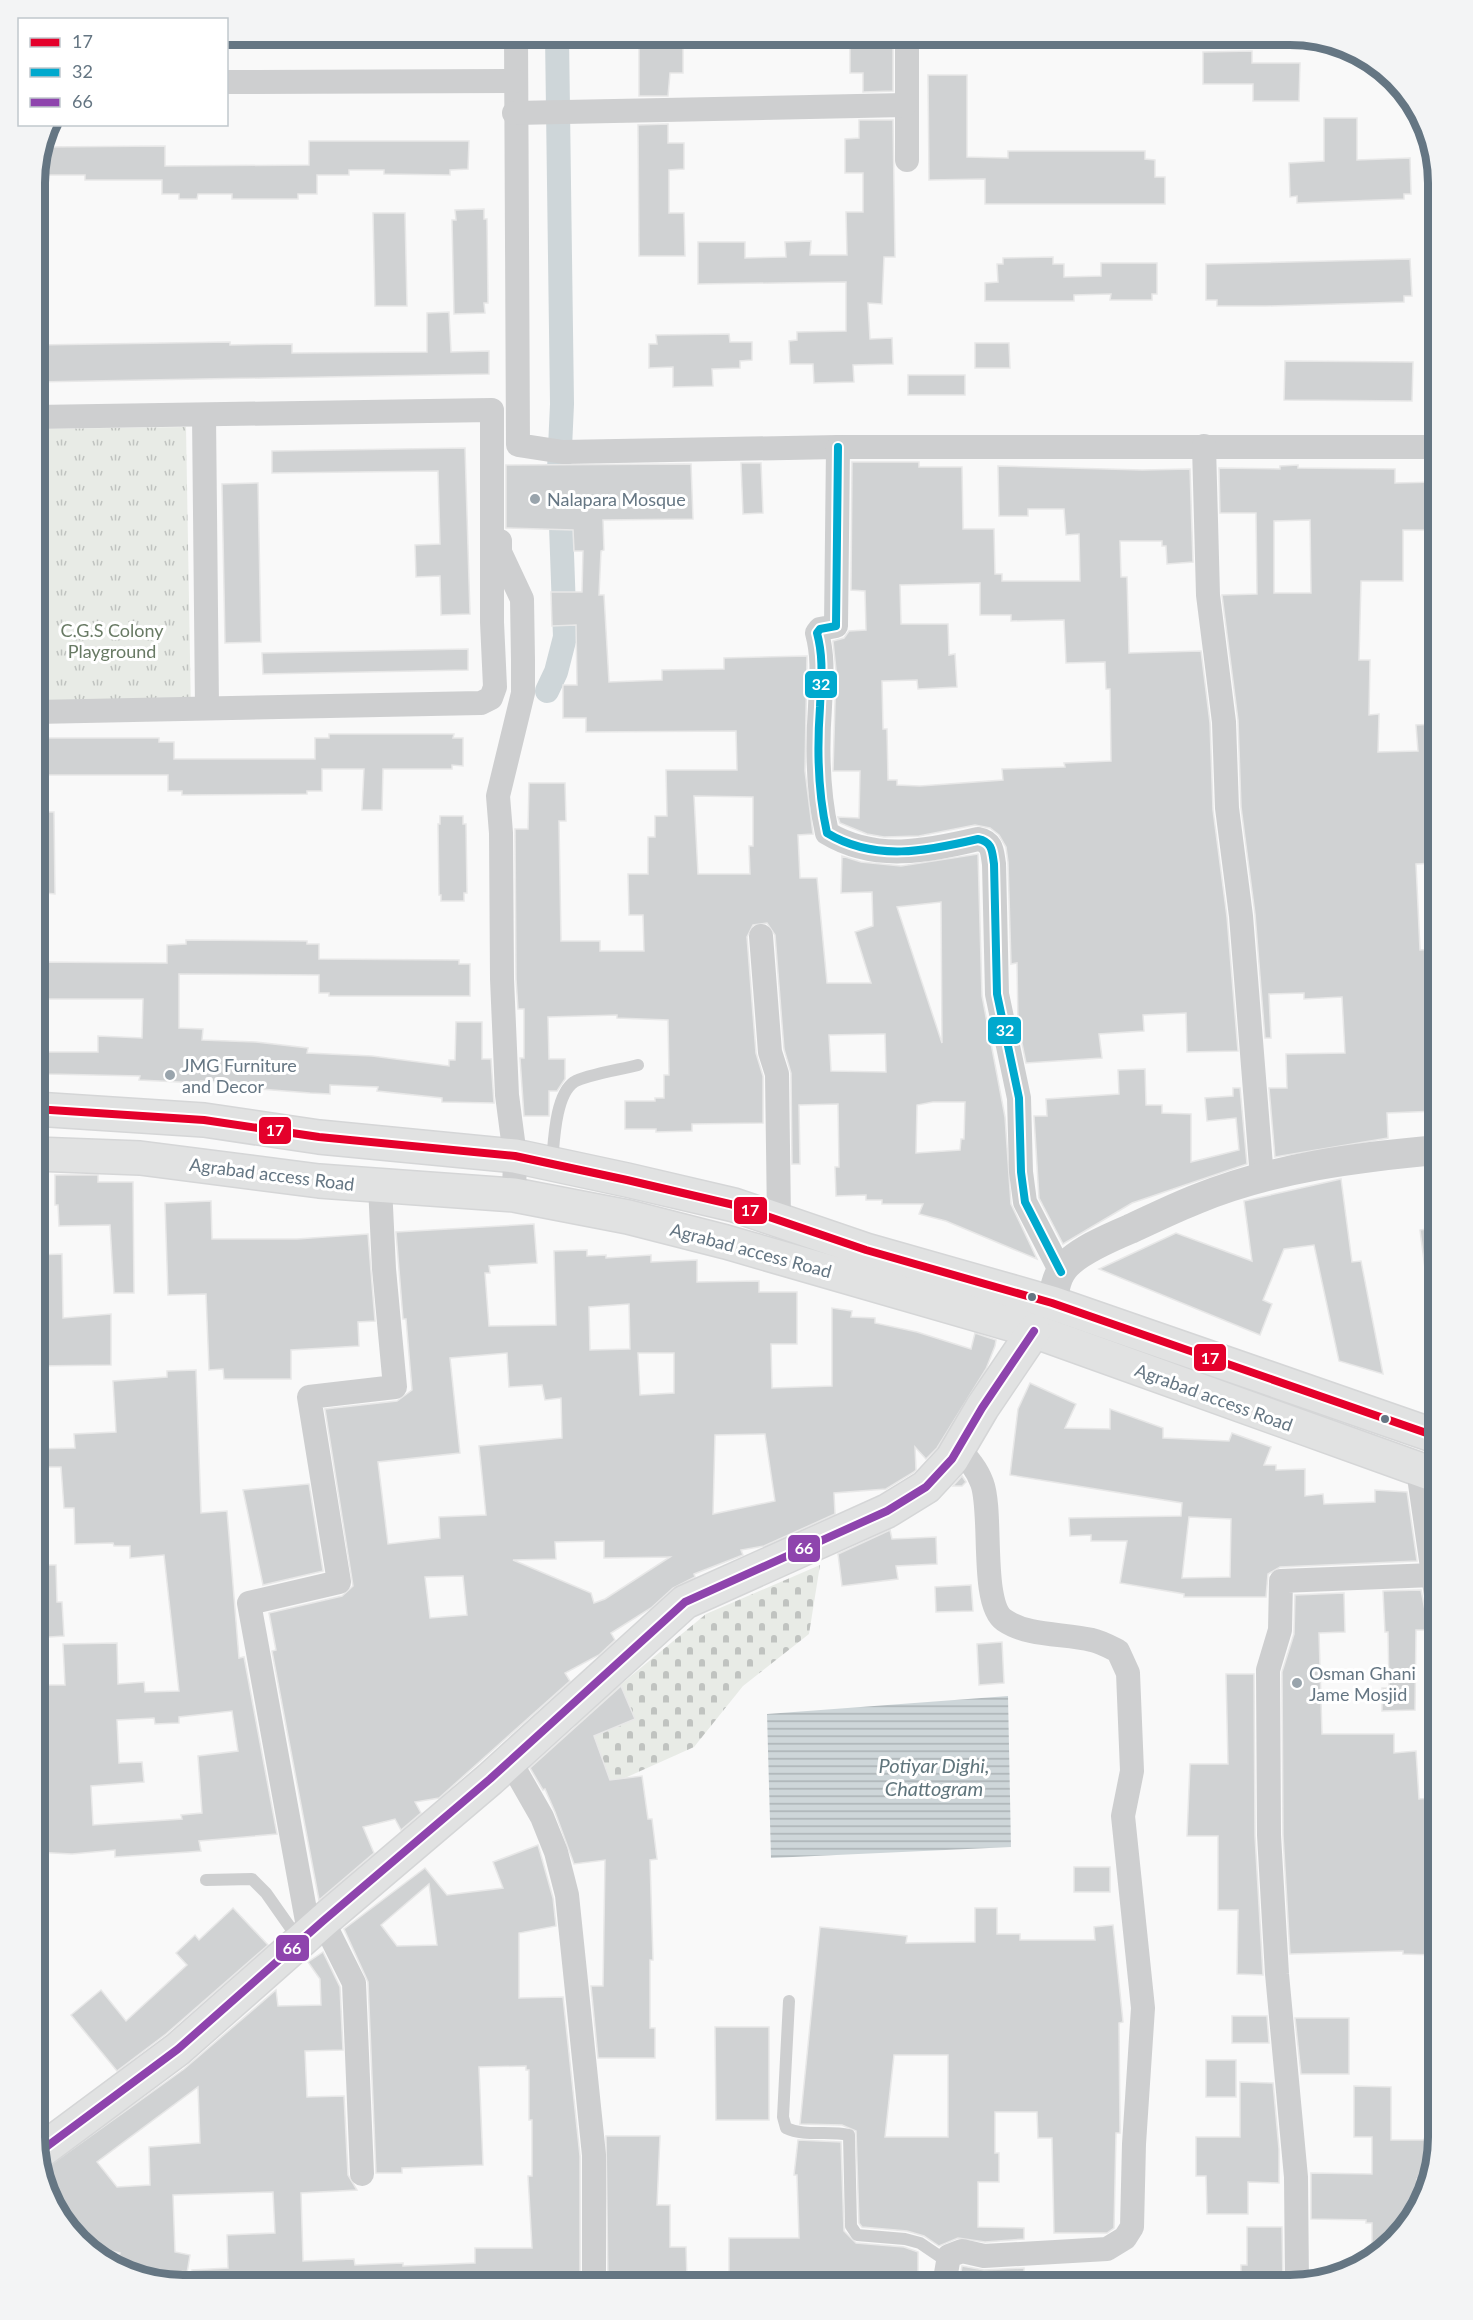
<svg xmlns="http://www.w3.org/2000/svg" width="1473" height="2320" viewBox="0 0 1473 2320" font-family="Lato,sans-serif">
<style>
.cemetery{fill:url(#cemetery-stones)}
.park{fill:url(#park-tufts)}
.water{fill:url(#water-rules)}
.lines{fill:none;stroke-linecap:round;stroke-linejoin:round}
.canal{stroke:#ced6d9;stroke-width:24}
.building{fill:#d0d2d3;stroke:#e8e8e8;stroke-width:1.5;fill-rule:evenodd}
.secondary-casing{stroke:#d5d6d7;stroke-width:36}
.service{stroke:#cecfd0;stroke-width:12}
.minor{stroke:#cecfd0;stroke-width:24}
.tertiary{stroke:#cecfd0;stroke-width:30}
.secondary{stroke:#e1e2e2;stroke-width:33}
.bus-1-casing{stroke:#fff;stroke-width:12}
.bus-2-casing{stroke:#fff;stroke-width:12}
.bus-3-casing{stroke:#fff;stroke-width:12}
.bus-1{stroke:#e4002b;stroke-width:8}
.bus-2{stroke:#00a9ce;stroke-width:8}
.bus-3{stroke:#8e44ad;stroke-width:8}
.poi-dot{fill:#99a4ac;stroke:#fff;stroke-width:2}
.bus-dot{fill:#657683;stroke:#fff;stroke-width:2}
.labels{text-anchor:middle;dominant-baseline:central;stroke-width:6;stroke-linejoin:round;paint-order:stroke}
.poi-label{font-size:18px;fill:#657683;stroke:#fff;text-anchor:start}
.park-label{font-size:18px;fill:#687a64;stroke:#fff}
.street-label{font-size:18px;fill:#657683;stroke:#fff}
.water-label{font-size:20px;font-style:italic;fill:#60757c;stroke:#fff}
.rim{fill:none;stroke:#657683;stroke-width:8}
.line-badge{stroke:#fff;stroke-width:2}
.badge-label{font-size:16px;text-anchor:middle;font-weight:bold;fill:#fff}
</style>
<defs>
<pattern id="cemetery-stones" width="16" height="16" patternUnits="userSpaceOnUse" patternTransform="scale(1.5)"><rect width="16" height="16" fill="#e8ebe6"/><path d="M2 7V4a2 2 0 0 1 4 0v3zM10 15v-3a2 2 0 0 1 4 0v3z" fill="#c0c3c0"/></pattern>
<pattern id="park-tufts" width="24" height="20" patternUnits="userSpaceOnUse" patternTransform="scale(1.5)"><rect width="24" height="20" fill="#e8ebe6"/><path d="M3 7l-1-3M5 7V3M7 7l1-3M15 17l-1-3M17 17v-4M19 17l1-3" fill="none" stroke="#c0c3c0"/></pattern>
<pattern id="water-rules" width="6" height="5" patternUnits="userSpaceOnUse" patternTransform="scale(1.5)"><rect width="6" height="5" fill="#ced6d9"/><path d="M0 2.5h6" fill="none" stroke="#abb2b5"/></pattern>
</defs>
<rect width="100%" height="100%" fill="#f9f9f9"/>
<!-- cemetery -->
<path class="cemetery" d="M820,1565L809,1634L743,1686L694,1747L607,1786L574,1723L706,1614Z"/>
<!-- park -->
<path class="park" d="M186,427L191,716L35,719V429Z"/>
<!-- water -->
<path class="water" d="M1008,1696L1011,1847L771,1858L767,1714Z"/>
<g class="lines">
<!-- canal -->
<path class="canal" d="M547,691L556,672L565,637L559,470L562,404L557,35"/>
</g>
<!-- building -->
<g class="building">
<path d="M639,35H668V47L683,46V73H670L668,96H639Z"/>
<path d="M865,35H893V91L863,92V73H850V47H865Z"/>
<path d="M1252,51V63H1300L1299,101H1253V84H1203V52Z"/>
<path d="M928,75H967V157L1008,158V151H1145V159L1155,160V177H1165V204H985V179L929,180Z"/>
<path d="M1324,118H1357V160L1410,158L1411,194H1404V199L1297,203V196L1290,197L1289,163L1324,161Z"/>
<path d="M859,120H893L895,257H884L882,304L868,303L870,339L892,338L893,364L853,365L854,382L814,383L813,364H790L789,341L797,340V332L846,331V282L698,284V242H745V258L786,257L785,242L811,241L810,255H847L846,212H863V173H845V139L859,138Z"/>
<path d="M668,124V143H684V169L669,170V213H684L685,256H639L638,125Z"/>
<path d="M309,141H469L468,169L450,170V175L384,174V170H349V175H317V194H298V199H232V194H198L197,199H179V194H162V180H85V175H35L41,147L165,146V166L309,165Z"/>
<path d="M484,209V219H487L488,303H484L485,313L454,314L452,220H456L455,210Z"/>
<path d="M373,213H405L407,306H375Z"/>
<path d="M1053,257V264H1064V277L1101,276V263H1157V294H1152V300H1110L1111,294L1074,295V301H985V283L998,282L997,264H1003V258Z"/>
<path d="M1410,259L1412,296H1404V302L1266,306H1217V300H1206V264Z"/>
<path d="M449,312L451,352L489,351V374L35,382V345L230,342V345L292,344V353L427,352V313Z"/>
<path d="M729,334L730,342H752V360L740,361V368L712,369L713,386L673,387V367L649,368V344H657L656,335Z"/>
<path d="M975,343H1009L1010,368H975Z"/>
<path d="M1285,361L1413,362L1412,401L1284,400Z"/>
<rect x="908" y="375" width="57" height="20"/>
<path d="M465,448L470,614L441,615L440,576L416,577L415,545L440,544L438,471L272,473V451Z"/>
<path d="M852,462H919V467H962L963,529H994L995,574H1002V581H1080L1079,534L1066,535L1064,509H1028V516H999L998,466L1142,470L1190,469L1193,562L1167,564L1166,546H1162V541H1120L1121,577H1127L1129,653L1201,651L1210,723L1213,810L1227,917L1238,1051L1187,1052L1186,1013L1143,1015L1144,1031L1099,1034L1102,1058L1026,1063L1018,1024L1017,963L1011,964L1008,862L1006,847L999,835L990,828L975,825L919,836L884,837L867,834L840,823L838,817L859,818L860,771H833L836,670L833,641L844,638L849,631L866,630L865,591L851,590ZM980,583V615H1011V621L1064,620L1066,663L1105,662L1106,689H1110L1111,761L1064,763L1065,767L1002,769L1003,780L920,786L897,785V780H888L887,729H883L882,681L917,680L918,689L957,687L955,654L949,655L948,624H901L900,585Z"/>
<path d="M741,463H761L763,513L743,514Z"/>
<path d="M691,464L693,519L603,520L604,550L601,551L599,595H604L609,682L662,680V670L724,669V658L807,656L805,771L813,834L798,835L800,878H817L827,983H871L855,932L873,926L872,892L841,893L842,856L861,862L901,866L978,854L982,996L1005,1117L1011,1204L1037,1259L946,1221L919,1214L923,1204H882V1200H866V1195L836,1196L835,1167H839L838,1104L799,1105L800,1164H792L791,1073L784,1049L775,935L767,923L753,925L747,937L756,1053L763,1076V1123L692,1124V1131L656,1132V1129H625V1101H655V1098H664V1075H669L668,1020L617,1018V1015L548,1017L549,1059H565V1079L557,1091H549V1116H524L520,1058H524V1009H518L516,979L515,829H528L529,783H565L566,821H559L561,941H600V951H644L643,915H629L628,874H648V837H655V816H667L666,770H737L736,731L586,732V718H563V685H577L576,625L552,626L551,592H582L583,551H574L573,530L506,528V465ZM694,796L753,797V846H749L750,874H698ZM941,902L942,1043L897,907ZM880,1034H885L886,1072L831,1071L829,1035ZM933,1102H965L964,1139H961L960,1150L916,1153L917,1105Z"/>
<path d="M1298,465V468L1395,469V483L1438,482V530H1403V581H1361L1359,660H1370L1369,715L1379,714L1378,752L1418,751L1416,725L1436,724L1438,863L1416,864L1420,950L1438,949V1111L1387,1113L1388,1138L1275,1157L1269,1088H1287L1286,1054L1345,1053L1342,997L1304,999V993L1269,994L1271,1038H1265L1255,914L1241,807L1238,720L1222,595L1257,594L1256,513H1220L1219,468L1280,469V466ZM1310,520L1311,593H1274V521Z"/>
<path d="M258,483L261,642L225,643L222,484Z"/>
<path d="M468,649V670L263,674L262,653Z"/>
<path d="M329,734H454L453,738H463V766L452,765V769H383L382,810H362L364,769H322V791H307V794L182,795V791H168V775H35V738H159V742H174V759H315V738H329Z"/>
<path d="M35,812H54L55,894L35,892Z"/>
<path d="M440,816H463V824H466L467,893H464V901H441V895H439L438,824H440Z"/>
<path d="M186,940L307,941V944H319V959L459,960V964H470V996H329V993H319V975L179,974V1028L203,1029L202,1040L256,1042L308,1048L307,1053L372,1056L449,1066V1060H455L456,1022H482V1059H491L494,1103L442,1102V1098L377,1091L378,1087L330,1085V1094L310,1093L260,1089V1084L243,1083L200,1081L199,1083L139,1080L140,1076L48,1074V1052H98V1036L142,1038L143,999H35V962L167,963V945L186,944Z"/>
<path d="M1145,1069L1146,1105H1162V1113L1191,1114V1162L1239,1150L1236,1118L1207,1121L1205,1098L1233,1096V1088H1240L1247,1164L1132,1203L1063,1244L1039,1198L1034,1116H1047L1046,1099L1119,1094L1118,1070Z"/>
<path d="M55,1175H98V1182H133L134,1293H114L110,1225L59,1226L58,1205H55Z"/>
<path d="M1341,1179L1352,1262L1361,1261L1383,1374L1339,1361L1314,1245L1284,1249L1263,1300L1272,1304L1260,1335L1099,1269L1176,1233L1252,1261L1244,1201Z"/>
<path d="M211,1201L212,1239H297L368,1234L375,1321L358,1322L359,1346L291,1350V1379H224L223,1369L209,1370L206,1294L168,1295L165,1203Z"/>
<path d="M534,1224L537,1263L489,1266L490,1273H485L489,1326L556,1325L554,1251L587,1250V1256L606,1255V1258L651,1255V1262L697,1260V1282L759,1281V1292H797V1344H771L772,1388L832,1386V1308L852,1311L851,1317L875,1318V1323L917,1332L971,1349L975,1333L996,1340L995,1346L986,1369L937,1448L926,1459L915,1447L916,1470L914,1472L886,1489L834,1493L835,1514L764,1546L741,1550L743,1555L694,1574L695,1577L673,1588L651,1608L611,1633L615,1640L599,1655L565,1673L570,1681L439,1798L415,1802L421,1813L401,1830L395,1819L363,1827L374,1853L319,1900L272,1651L276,1650L269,1613L342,1596L353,1586L325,1409L397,1401L412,1390L406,1319H403L396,1232ZM629,1304L630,1349L590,1350L589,1307ZM507,1353L509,1387L542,1385L545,1400L561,1398L562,1438L479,1446L486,1515L439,1517L440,1538L388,1544L378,1462L460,1453L450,1358ZM638,1353H674V1393L640,1395ZM765,1434L775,1501L713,1514L715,1435ZM604,1541V1558L670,1557L605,1599L594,1603L591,1593L513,1560L556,1559L555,1542ZM463,1576L467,1615L430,1618L425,1577Z"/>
<path d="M1438,1227V1284H1427L1420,1230Z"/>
<path d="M62,1254L63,1318L111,1314V1365L35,1366V1255Z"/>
<path d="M196,1370L201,1513L227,1511L239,1658L244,1657L277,1834L199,1841L201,1851L189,1852L115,1857V1850L72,1854L35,1852V1699H42V1685H65L63,1644L117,1643L118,1684L144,1682L145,1692L179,1691L164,1555L130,1558V1546H114L113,1543L75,1544L74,1508H64L61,1467H35V1449L75,1448L74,1434L116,1432L113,1381L167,1377V1371ZM232,1711L238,1751L198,1756L202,1813L181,1815L182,1819L93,1825L91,1786L144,1782L142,1762L119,1763L117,1720L154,1718L155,1724L179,1723V1717Z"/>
<path d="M1030,1383L1076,1404L1065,1428L1110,1429V1409L1163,1428V1438L1229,1441L1232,1433L1271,1447L1264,1465H1276V1470L1305,1469V1496L1323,1494L1324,1504L1375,1502V1490L1407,1492L1417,1561L1280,1567L1268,1574L1266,1597H1184V1594L1120,1583L1127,1541H1091V1535L1070,1536L1069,1518L1181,1516L1182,1503L1010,1475L1018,1409ZM1189,1517L1231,1519L1230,1577L1182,1578Z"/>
<path d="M962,1476L966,1482L962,1486H953Z"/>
<path d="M309,1484L323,1571L263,1585L243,1490Z"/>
<path d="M890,1530L892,1539L936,1537L937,1564L896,1566L898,1579L842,1586L838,1554Z"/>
<path d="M35,1565H56L57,1602H62L64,1636L35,1638Z"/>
<path d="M971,1585L973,1611L936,1612L935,1587Z"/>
<path d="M1421,1590L1429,1630H1416L1415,1710L1382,1711V1688H1389L1388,1632H1385L1383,1591Z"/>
<path d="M1344,1593L1345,1632L1319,1633L1322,1734H1394V1753L1416,1751L1419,1799L1432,1798L1433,1839H1438L1435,1955L1403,1954V1951L1290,1954L1283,1835L1282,1672L1294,1634L1295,1595Z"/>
<path d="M1002,1642L1004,1683L979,1685L977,1644Z"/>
<path d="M1226,1674H1254L1255,1836L1263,1975L1237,1974L1238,1910H1218V1836H1187L1190,1764H1228Z"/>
<path d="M621,1686L635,1719L594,1736L610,1780L642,1776L648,1819H652L657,1859L650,1860L653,1960H650V2028H655V2058H598L591,1986H603L605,1860L574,1864L555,1812L545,1789L543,1790L530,1768Z"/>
<path d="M538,1845L553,1898L556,1926L519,1933V1998L563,1997L580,2156V2274H525V2285H192V2270L228,2268L227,2235L275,2233L273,2192L237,2193L173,2195L175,2252L190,2255L185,2285H174L116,2266L120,2253L88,2245L50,2203L42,2171L184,2069L276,1990L278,2006L321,2005L320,1979L308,1962L323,1952L340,1987L343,2050L305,2051L307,2097L344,2096L348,2175L357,2190L301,2193L303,2261L354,2259L355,2265L403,2263V2266L475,2263V2248H532L528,2176H532V2120H529V2070H526V2066L479,2067L483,2165L402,2168V2173H376L368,1982L344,1929L425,1868L447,1895L503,1888L493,1862ZM429,1884L437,1945L397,1946L381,1925ZM198,2087L200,2143L149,2147L150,2185L117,2187L97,2162Z"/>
<rect x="1074" y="1867" width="36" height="25"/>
<path d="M233,1908L268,1945L166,2034L117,2071L71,2015L101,1990L126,2021L187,1965L176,1953L195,1935L199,1940Z"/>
<path d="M975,1908H997V1934H1020V1940H1095L1094,1927L1113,1925L1123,2022L1119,2023L1120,2133H1116L1114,2228L1107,2233H1054L1052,2138H1038L1037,2112H995V2153H999V2182H978V2227L1024,2228V2239L985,2242L958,2238L939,2246L924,2236L907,2231L862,2227L859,2223L856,2131L842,2125L800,2124L820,1927L907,1936L906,1943L975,1942ZM894,2055H948V2137H885Z"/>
<path d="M1232,2016H1267L1269,2043H1232Z"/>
<path d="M1295,2018H1349V2074H1301Z"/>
<path d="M715,2027H769V2120H716Z"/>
<rect x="1206" y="2060" width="30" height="37"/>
<path d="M1240,2082L1273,2083L1279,2149V2183L1248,2182V2214H1207L1206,2176H1196V2137H1240Z"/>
<path d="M1354,2086L1391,2087V2140H1437L1426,2179H1417V2209L1414,2219L1372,2256V2223H1366V2220L1311,2219V2173L1372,2174V2137H1354Z"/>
<path d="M606,2136H660L657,2205H670V2247H686L687,2280H637V2285H608Z"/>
<path d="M798,2140L841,2142L844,2231L856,2243L904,2247L918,2252V2285H729V2238H799L797,2175H794Z"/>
<path d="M1247,2227H1282L1283,2285H1241V2265H1247Z"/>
<path d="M962,2266L984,2270L1024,2268V2285L959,2283Z"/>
</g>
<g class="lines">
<!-- secondary casing -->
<g class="secondary-casing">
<g id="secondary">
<path d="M35,1109L204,1120L319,1137L515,1156L627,1180L734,1205L866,1250L1052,1303L1438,1437"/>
<path d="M35,1154L140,1158L319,1181L514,1195L628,1217L726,1242L1034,1331L1438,1476"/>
<path d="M38,2153L178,2049L323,1921L490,1779L685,1602L887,1511L926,1487L952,1459L982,1408L1034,1331"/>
</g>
</g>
<!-- service -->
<g class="service">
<path d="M552,1162C554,1142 555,1095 574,1082C585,1075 624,1069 638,1065"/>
<path d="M206,1880L252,1879L266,1893L299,1940"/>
<path d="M789,2001L783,2117L786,2128C805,2137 829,2130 849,2135L851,2226L857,2235L905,2239L920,2243L948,2262"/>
</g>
<!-- minor -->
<g class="minor">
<path d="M516,35L518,445L563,452L838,447H1438"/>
<path d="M907,35V160"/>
<path d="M226,82L514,81"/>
<path d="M514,113L905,105"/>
<path d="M204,415L207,708"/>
<path d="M1204,446L1208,595L1224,722L1227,808L1241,916L1262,1178"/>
<path d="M838,447L836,626L820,629L817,633C824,659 821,681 820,707C817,748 818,793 827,833C875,862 927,851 978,839C993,842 992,852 994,864L997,994L1019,1098L1021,1172L1025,1202L1061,1272"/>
<path d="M500,541V552L522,599L523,660V693L498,796L501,833L502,979L507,1095L515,1156L514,1195"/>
<path d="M35,712L481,703L491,698L495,687L492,622V410L35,417"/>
<path d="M761,936L770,1052L777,1074L779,1220"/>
<path d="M1418,1470L1438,1609"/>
<path d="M510,1761L542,1817L556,1852L567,1895L594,2155V2285"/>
<path d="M323,1921L354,1983L362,2174"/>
<path d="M309,1932L249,1603L339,1582L309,1397L395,1387L384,1269L380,1186"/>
<path d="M1297,2284L1296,2177L1277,1974L1269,1835L1268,1670L1280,1630L1281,1581L1433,1575"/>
<path d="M944,2285L949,2256L962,2251L984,2256L1107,2249L1125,2238L1132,2227L1134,2144L1143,2008L1123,1816L1132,1771L1128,1673L1118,1651C1110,1647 1101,1642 1092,1640C1064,1633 1029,1637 1004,1620C980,1603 993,1512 982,1483C977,1469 968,1459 959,1449"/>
</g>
<!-- tertiary -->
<path class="tertiary" d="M1052,1303C1054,1294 1055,1281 1061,1272C1071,1254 1111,1237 1130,1229C1152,1219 1174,1208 1197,1199C1272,1168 1358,1157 1438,1150"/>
<!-- secondary -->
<use href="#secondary" class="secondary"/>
<!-- bus-1 casing -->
<g class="bus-1-casing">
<path id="bus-1" d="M35,1109L204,1120L319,1137L515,1156L627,1180L734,1205L866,1250L1052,1303L1438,1437"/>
</g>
<!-- bus-2 casing -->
<g class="bus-2-casing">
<path id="bus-2" d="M838,447L836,626L820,629L817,633C824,659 821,681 820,707C817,748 818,793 827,833C875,862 927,851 978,839C993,842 992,852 994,864L997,994L1019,1098L1021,1172L1025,1202L1061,1272"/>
</g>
<!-- bus-3 casing -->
<g class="bus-3-casing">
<path id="bus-3" d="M38,2153L178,2049L323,1921L490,1779L685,1602L887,1511L926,1487L952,1459L982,1408L1034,1331"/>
</g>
<!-- bus-1 -->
<use href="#bus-1" class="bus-1"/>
<!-- bus-2 -->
<use href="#bus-2" class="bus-2"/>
<!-- bus-3 -->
<use href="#bus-3" class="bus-3"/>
</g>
<!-- markers -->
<g class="poi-dot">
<circle cx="535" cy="499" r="6"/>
<circle cx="170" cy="1075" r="6"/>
<circle cx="1297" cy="1683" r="6"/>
</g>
<g class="bus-dot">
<circle cx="1032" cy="1297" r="5"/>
<circle cx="1385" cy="1419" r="5"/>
</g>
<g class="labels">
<!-- poi labels -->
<g class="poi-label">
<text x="547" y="499">Nalapara Mosque</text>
<text x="182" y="1065">JMG Furniture<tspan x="182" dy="21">and Decor</tspan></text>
<text x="1309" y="1673">Osman Ghani<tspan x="1309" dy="21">Jame Mosjid</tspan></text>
</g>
<!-- park labels -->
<g class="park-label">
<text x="112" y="630">C.G.S Colony<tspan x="112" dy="21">Playground</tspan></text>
</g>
<!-- street labels -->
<g class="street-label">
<text transform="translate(272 1174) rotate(7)">Agrabad access Road</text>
<text transform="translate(751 1250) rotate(15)">Agrabad access Road</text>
<text transform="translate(1214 1397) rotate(20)">Agrabad access Road</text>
</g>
<!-- water labels -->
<g class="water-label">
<text x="934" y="1765">Potiyar Dighi,<tspan x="934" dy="23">Chattogram</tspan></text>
</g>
</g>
<!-- crop -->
<path d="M0 0H1473V2320H0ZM183 45H1290A138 138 0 0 1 1428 183V2137A138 138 0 0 1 1290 2275H183A138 138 0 0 1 45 2137V183A138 138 0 0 1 183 45Z" fill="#f3f4f5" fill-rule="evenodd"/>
<path class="rim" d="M183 45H1290A138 138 0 0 1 1428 183V2137A138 138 0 0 1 1290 2275H183A138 138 0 0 1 45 2137V183A138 138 0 0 1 183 45Z"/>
<g class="line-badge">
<rect x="804" y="670" width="34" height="29" rx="6" fill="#00a9ce"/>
<rect x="987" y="1016" width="35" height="29" rx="6" fill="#00a9ce"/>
<rect x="258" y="1116" width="34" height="29" rx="6" fill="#e4002b"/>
<rect x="733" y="1196" width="35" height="29" rx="6" fill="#e4002b"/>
<rect x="1193" y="1343" width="34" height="29" rx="6" fill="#e4002b"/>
<rect x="787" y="1534" width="34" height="29" rx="6" fill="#8e44ad"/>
<rect x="275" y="1934" width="35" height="28" rx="6" fill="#8e44ad"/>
</g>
<g class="badge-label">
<text x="821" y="690">32</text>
<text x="1005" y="1036">32</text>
<text x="275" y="1136">17</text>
<text x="750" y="1216">17</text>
<text x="1210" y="1364">17</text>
<text x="804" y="1554">66</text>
<text x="292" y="1954">66</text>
</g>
<!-- legend -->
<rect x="18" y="18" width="210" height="108" fill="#ffffff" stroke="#c1c8cd" stroke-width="1.5"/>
<rect x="30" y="38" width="30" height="9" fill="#e4002b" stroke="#c1c8cd" stroke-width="1.5"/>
<text x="72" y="48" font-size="18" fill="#657683">17</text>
<rect x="30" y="68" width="30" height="9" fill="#00a9ce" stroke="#c1c8cd" stroke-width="1.5"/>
<text x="72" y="78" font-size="18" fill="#657683">32</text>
<rect x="30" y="98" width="30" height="9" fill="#8e44ad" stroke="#c1c8cd" stroke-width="1.5"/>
<text x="72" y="108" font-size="18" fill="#657683">66</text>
</svg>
